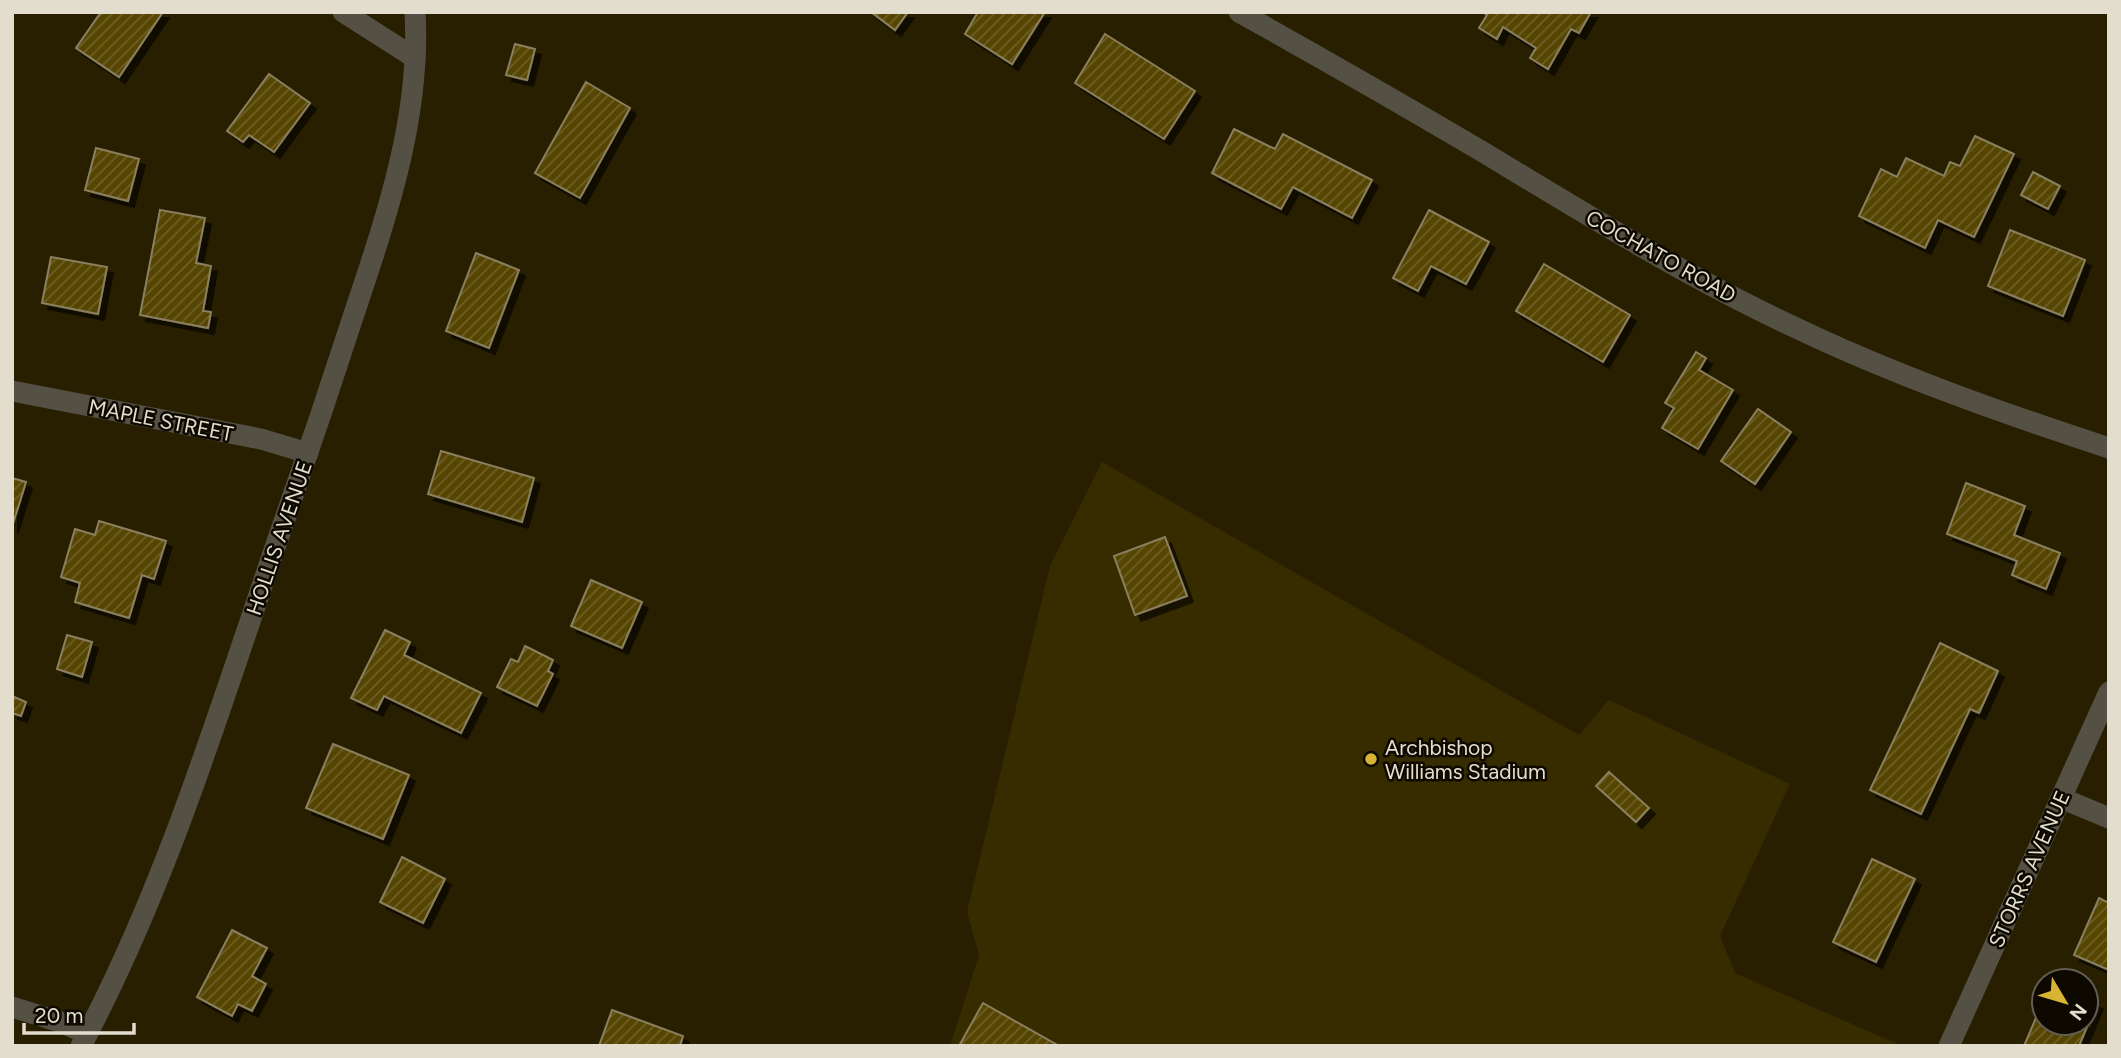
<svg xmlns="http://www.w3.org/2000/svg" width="2121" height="1058" viewBox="0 0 2121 1058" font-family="Figtree,sans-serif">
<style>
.park{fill:#372b00}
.building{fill:url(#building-hatch);stroke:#8a8060;stroke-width:2;filter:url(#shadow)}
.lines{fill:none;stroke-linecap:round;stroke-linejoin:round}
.street{stroke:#545043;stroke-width:21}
.poi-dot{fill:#d8b434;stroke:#0d0901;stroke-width:2.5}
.labels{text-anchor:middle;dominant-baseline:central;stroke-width:5;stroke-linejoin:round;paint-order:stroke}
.street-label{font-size:21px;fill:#e2ddcc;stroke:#0d0901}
.poi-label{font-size:21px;fill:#e2ddcc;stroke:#0d0901;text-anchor:start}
</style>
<defs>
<pattern id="building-hatch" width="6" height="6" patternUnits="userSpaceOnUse" patternTransform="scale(1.75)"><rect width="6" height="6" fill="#564502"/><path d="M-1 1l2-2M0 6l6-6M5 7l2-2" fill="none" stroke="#6e5f26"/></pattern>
<filter id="shadow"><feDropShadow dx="6" dy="6" stdDeviation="0" flood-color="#0009"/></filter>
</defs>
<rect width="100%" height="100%" fill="#281f01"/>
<!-- park -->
<path class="park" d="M1102,462L1579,735L1609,700L1790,784L1720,936L1735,973L1902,1046H950L979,955L967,912L1050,566Z"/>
<!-- building -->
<g class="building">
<path d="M101,12H163L119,77L76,48Z"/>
<path d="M871,12H908L895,30Z"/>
<path d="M978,12H1045L1012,64L965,34Z"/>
<path d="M1483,12H1591L1579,33L1571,29L1548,69L1530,58L1536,48L1503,27L1497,39L1479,28L1487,15Z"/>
<path d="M1105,34L1195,91L1164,139L1075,83Z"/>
<path d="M515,44L535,49L527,80L506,75Z"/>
<path d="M269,74L310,103L274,152L249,135L243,142L227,131Z"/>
<path d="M586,82L630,108L580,198L535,173Z"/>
<path d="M1234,129L1275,149L1283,134L1372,180L1352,218L1293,187L1281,209L1212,173Z"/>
<path d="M1975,136L2014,154L1974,237L1938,220L1925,248L1859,216L1881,169L1897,177L1906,158L1944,176L1950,162L1960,166Z"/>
<path d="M96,148L139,159L128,201L85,190Z"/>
<path d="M2033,172L2060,186L2048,209L2021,195Z"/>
<path d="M160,210L205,218L196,263L211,266L203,311L211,312L208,328L140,315Z"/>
<path d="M1429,210L1489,242L1466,284L1431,266L1418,291L1393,278Z"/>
<path d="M2010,230L2085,260L2063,316L1988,286Z"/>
<path d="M476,253L519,270L489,348L446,331Z"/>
<path d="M51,257L107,267L98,314L42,303Z"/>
<path d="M1544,264L1630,315L1603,362L1516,311Z"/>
<path d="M1696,352L1706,358L1699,370L1733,390L1698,449L1662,428L1674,408L1665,403Z"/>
<path d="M1758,409L1791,432L1755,484L1721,461Z"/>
<path d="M441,451L534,478L522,522L428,494Z"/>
<path d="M12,478L26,482L12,527Z"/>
<path d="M1966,483L2025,506L2014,535L2060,553L2046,589L2012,575L2017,561L1947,534Z"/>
<path d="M99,521L166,541L154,579L142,575L129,618L75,602L80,583L61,577L75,529L95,535Z"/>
<path d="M1165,537L1187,596L1135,615L1114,556Z"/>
<path d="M591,580L642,602L622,648L571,626Z"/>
<path d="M385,630L410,642L404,655L481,693L461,733L384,696L377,710L351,698Z"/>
<path d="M67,635L92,642L82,677L57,669Z"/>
<path d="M1940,643L1998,671L1979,713L1970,709L1921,814L1870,790Z"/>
<path d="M525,646L553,660L548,671L553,674L537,706L497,687L511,659L518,662Z"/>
<path d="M12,696L26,702L21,716L12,713Z"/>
<path d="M333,744L409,775L383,839L306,808Z"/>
<path d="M1609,772L1649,808L1636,822L1596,786Z"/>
<path d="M402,857L445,879L423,923L380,902Z"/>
<path d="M1872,859L1915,879L1876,962L1833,942Z"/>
<path d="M2099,898L2109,903V970L2074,955Z"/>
<path d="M232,930L267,948L252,976L266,984L252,1011L238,1004L232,1016L197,997Z"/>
<path d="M2044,999V1023H2086V999L2097,1003L2079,1046H2024Z"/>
<path d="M983,1003L1059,1046H959Z"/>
<path d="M612,1010L683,1036L680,1046H599Z"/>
</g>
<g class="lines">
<!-- street -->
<g class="street">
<path d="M343,12L415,58"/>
<path d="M1239,12C1321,58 1402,104 1483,152C1584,213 1685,276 1792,326C1894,375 2002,413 2109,448"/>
<path d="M12,391L261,439L308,453"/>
<path d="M2061,798L2109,818"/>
<path d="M12,1007L60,1022L87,1034"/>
<path d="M81,1046C168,883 221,704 281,530C306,459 330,388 353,317C386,218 421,118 415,12"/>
<path d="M1949,1046L2109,692"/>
</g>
</g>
<!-- markers -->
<circle class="poi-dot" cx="1371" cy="759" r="7"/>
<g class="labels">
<!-- street labels -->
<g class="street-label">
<text transform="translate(1661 256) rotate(29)">COCHATO ROAD</text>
<text transform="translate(161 420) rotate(11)">MAPLE STREET</text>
<text transform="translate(279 538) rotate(-71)">HOLLIS AVENUE</text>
<text transform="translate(2029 869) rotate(-66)">STORRS AVENUE</text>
</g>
<!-- poi labels -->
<g class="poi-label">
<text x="1385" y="747">Archbishop<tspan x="1385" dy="24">Williams Stadium</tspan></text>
</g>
</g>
<!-- border -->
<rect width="2121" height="1058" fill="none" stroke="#e2ddcc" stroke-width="28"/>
<!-- north arrow -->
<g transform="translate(2065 1002) rotate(128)"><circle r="33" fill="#0d0901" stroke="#625e52" stroke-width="2"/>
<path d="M0-5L12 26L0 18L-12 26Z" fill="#d8b434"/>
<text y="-10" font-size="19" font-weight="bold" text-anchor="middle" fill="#e2ddcc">N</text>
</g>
<!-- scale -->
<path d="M24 1023v10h110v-10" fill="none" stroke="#e2ddcc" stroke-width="3.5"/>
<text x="35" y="1023" font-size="21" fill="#e2ddcc" stroke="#0d0901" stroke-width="5" paint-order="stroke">20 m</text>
</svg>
